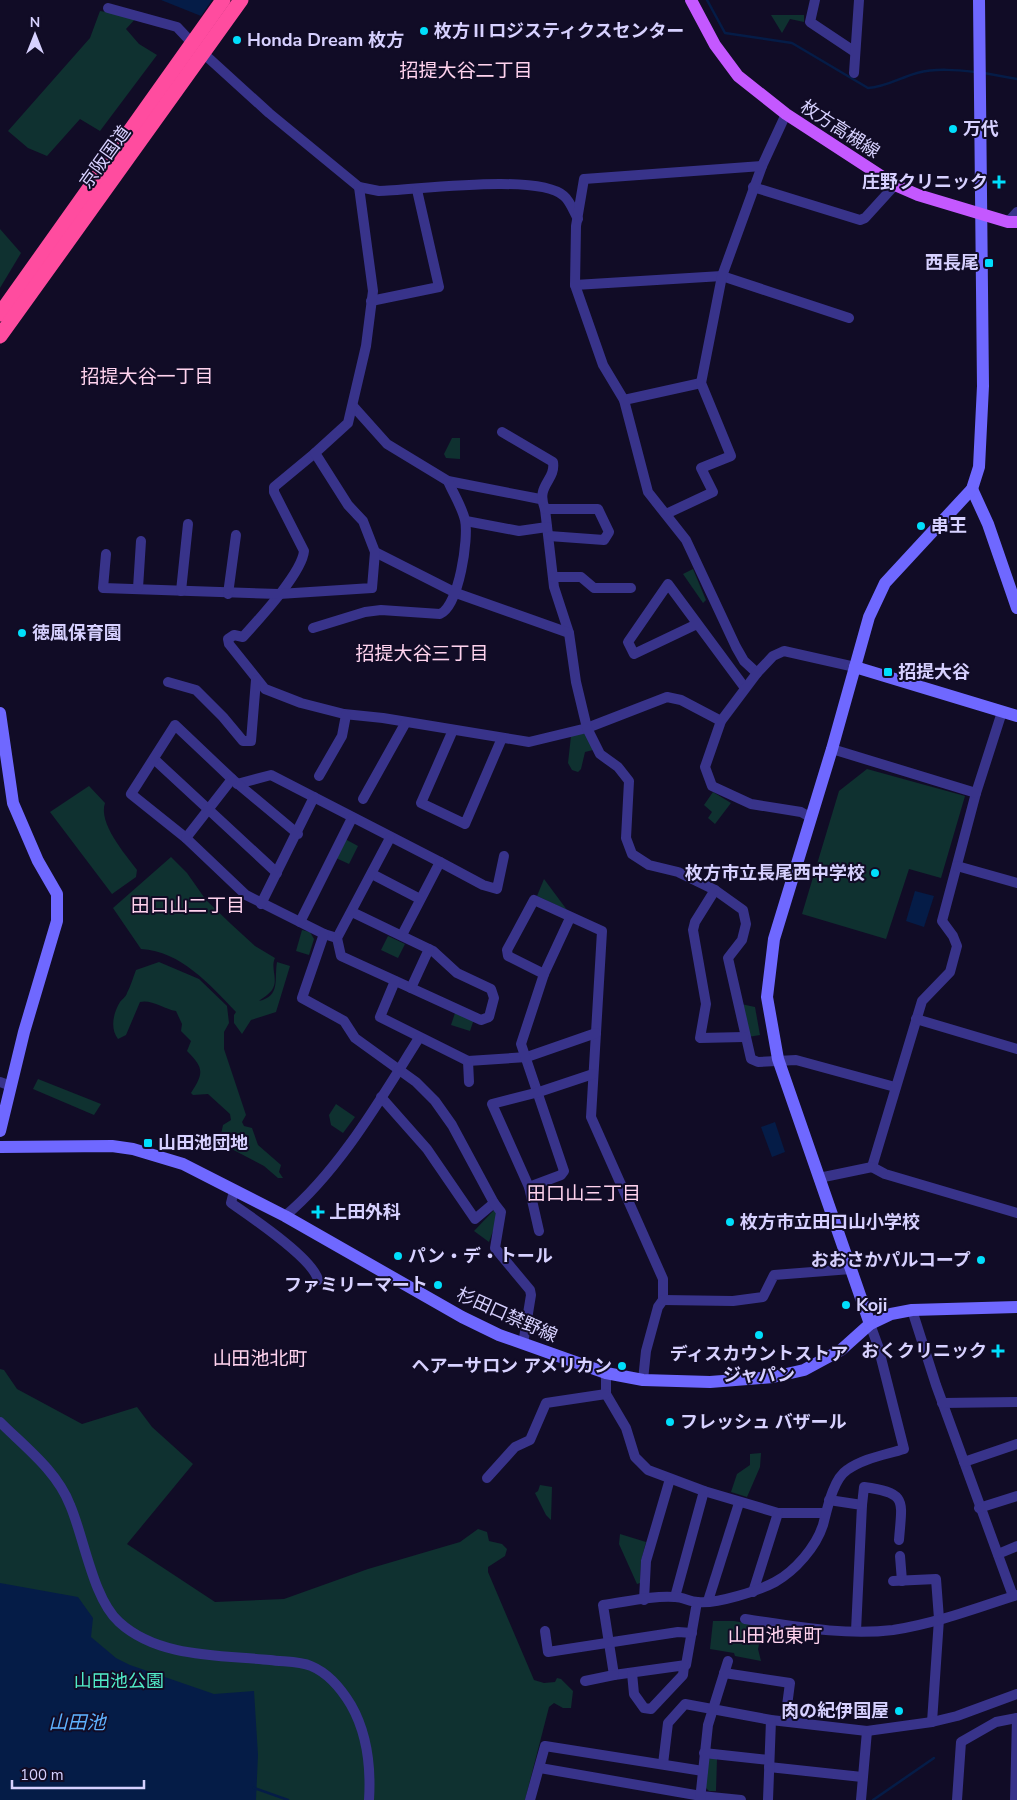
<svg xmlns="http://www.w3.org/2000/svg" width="1017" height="1800" viewBox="0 0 1017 1800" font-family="'Nunito Sans','Noto Sans JP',sans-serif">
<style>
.green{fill:#0f3130}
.water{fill:#051c47}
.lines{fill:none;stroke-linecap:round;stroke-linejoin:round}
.stream{stroke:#051c47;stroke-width:2.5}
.street{stroke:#38338a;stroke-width:10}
.secondary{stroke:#6f68ff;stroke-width:12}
.primary{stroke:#c458ff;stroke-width:12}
.highway{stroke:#ff4c9f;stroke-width:15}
.poi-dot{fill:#00dffc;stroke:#110c26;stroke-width:2}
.labels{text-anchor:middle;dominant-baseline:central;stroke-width:4;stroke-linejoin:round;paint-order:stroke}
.poi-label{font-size:18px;font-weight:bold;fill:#d7d1ff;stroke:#110c26;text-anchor:start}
.street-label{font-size:18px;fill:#d7d1ff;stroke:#110c26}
.park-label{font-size:18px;fill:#51ebc7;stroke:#110c26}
.neighbourhood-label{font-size:19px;fill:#ffd3ee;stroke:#110c26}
.water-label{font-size:19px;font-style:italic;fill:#5fb2ff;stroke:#110c26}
</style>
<rect width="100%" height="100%" fill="#110c26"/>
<!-- green -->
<g class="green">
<path d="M100,11L137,17L126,29L139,44L157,55L100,131L80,119L47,156L28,148L8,131L90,38Z"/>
<path d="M771,15H804V22L790,19L782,33Z"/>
<path d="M0,229L21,253L0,288Z"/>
<path d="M452,438H460V459L446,458L444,454Z"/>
<path d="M693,569L706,600L703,603L683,574Z"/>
<path d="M585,732L593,750L585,752L581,769L578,772L572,770L568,763L571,736Z"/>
<path d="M867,769L965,796L941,878L909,869L886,939L802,914L839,791Z"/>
<path d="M89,786L105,803C98,823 125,854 137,870L136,877L112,894L50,812Z"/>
<path d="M713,792L731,803L715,824L708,818L712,812L704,805Z"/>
<path d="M345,839L358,846L349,864L336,858Z"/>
<path d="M171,857L187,873L206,900L231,924L255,946L275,958C270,968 279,980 272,990C269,994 263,998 259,1001C281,996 274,979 277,962L290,966L276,1012L251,1020L242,1034L234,1023V1015L236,1012C210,985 181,951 141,949L113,908Z"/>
<path d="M544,879L567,910L537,896Z"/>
<path d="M302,930L310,932L314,939L309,955L296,951Z"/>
<path d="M388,936L405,944L398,958L381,950Z"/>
<path d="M159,962L199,979L227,1006L229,1023L224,1032V1049L246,1115L242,1122L244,1126L252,1128L258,1145L281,1165L279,1172L283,1178H278L264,1166L224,1145L220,1139L223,1125L231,1120L230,1114L208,1094L193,1095L191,1093C204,1073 204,1068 187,1051L191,1041L181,1031L182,1024L176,1011C164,1009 151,999 140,1002L126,1035L118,1039C110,1029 113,1013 120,1002C122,999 126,997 127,993C131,985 133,978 136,970Z"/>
<path d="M741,1004L755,1007L760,1035L748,1037Z"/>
<path d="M455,1013L474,1019L470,1031L451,1025Z"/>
<path d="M38,1079L101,1104L94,1115L33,1089Z"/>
<path d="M336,1104L355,1117L343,1133L331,1125L329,1115Z"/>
<path d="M494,1210L499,1214L489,1242L474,1231Z"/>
<path d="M0,1369L4,1370L17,1389L82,1424L137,1407L152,1427L193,1464L127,1544L215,1602L284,1599L368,1569L460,1542L478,1529L487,1532L489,1541L502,1544L507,1549L505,1556L488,1567V1572L534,1680L544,1683L555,1682L557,1678L561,1679L573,1691L571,1708H563L554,1703L549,1707L525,1800H0Z"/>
<path d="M761,1453L760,1467L747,1497L731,1492L737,1474L750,1465V1454Z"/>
<path d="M540,1485L552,1487L551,1520L546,1515L535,1493L538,1491Z"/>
<path d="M620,1534L646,1542L641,1561L640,1583L637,1584L619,1544Z"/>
<path d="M713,1621H734L763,1626L758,1649L761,1661L735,1656L734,1653L710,1649Z"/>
<path d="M712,1757L717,1758L716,1791H709L704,1786L706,1761Z"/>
</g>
<!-- water -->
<g class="water">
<path d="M161,0H212L201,16Z"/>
<path d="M915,891L934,896L924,927L906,921Z"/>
<path d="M775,1122L785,1152L772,1157L761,1127Z"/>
<path d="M0,1583L78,1597L93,1618L91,1637L116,1658L130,1665L214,1694L254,1691L258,1755L256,1800H0Z"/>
</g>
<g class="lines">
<!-- stream -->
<g class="stream">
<path d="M707,0L725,33L792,43L868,88C886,87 899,78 917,73C936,68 957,70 976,72"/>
<path d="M984,73L1017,79"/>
<path d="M254,1788L288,1800"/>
<path d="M873,1800L934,1758"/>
</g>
<!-- street -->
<g class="street">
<path d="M815,0L810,22L855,52"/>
<path d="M108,8L177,27L193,44"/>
<path d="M203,53L269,113L359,187L379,191C417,190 538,173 564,196C570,201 574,212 578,219"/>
<path d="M854,73L859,0"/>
<path d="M753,187L860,220L865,218L895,185"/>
<path d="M1008,222L1017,212"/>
<path d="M575,285L722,276L849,318"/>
<path d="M371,301L439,287L417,190"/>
<path d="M624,400L701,383"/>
<path d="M353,406L387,444L448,481L540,499"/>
<path d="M502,432L553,462C556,481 535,485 545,509L554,587L569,633"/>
<path d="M315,453L274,487V492L304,551C302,573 259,619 243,637L234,635L228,639L229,644L265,689L301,703L344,714L383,718L529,742L587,728L667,697L681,700L721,721"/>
<path d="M545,509H598L609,532L604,540L549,536"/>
<path d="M666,514L713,492L701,468L731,456L701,383L722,276L762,166L786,114"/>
<path d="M466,521L519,531L547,527"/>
<path d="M375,552L456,593L569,633L576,682L587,728L600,754L618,767L629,781L626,838L632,854L649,865L678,872L715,890L743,910L746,924L742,940L728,958L751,1059L758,1062L796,1060L895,1087"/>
<path d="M106,554L103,588L279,594L372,588L375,552L363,521L348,505L315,453L348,423L366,346L373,291L359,187"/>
<path d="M553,577H581L594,588H631"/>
<path d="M138,588L141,541"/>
<path d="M181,591L188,524"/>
<path d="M228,594L236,535"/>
<path d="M697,624L634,654L628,642L668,584L745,688"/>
<path d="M313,628L365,612L381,610L440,614C459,606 469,538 465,520C462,507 453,493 448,481"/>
<path d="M757,673L744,661L736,647L686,540L648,492L624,400L603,365L575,285L576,226L584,179L762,166"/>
<path d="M168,682L196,690L223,717L243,741H251L256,680"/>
<path d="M1002,712L976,793L942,921L953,936L957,946L950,972L922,1001L872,1167L885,1174L1017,1213"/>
<path d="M453,730L421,803L465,824L502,738"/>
<path d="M832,749L976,793"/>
<path d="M154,759L277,873"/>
<path d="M319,776L342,736L346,715"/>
<path d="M237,784L271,775L440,862L402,935"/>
<path d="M363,799L406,722"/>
<path d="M810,817L801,812L751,804L712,786L705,767L721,721L757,673L773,656L784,651L855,667"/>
<path d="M298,834L232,779L175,725L131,794L186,838L246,895L324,934L337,938"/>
<path d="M186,838L232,779"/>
<path d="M440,862L483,885L497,889L504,856"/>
<path d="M957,866L1017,883"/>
<path d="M372,874L420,899"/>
<path d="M715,890L695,922L693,930L706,1004L700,1038L744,1037"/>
<path d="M261,904L314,797"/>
<path d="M352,912L433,951L457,973L491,989L494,998L489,1017L481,1020L341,956L337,938L390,838"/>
<path d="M300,922L352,818"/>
<path d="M324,934L302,998L344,1021L355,1038L416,1082L435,1101L452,1125L494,1203L475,1219L427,1149L381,1097"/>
<path d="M544,974L508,956L507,950L534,900L602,931L591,1117L663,1279V1300L658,1307L646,1351L643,1380"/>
<path d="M395,981L380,1017L468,1061L527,1057L596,1033"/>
<path d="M411,988L429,949"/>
<path d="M916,1019L1017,1049"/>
<path d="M468,1061L469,1082"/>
<path d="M0,1082L11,1086"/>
<path d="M819,1178L872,1167"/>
<path d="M529,1187L561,1175L564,1171L521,1044L544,974L570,918"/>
<path d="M234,1191L231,1203C251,1217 313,1258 318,1280"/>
<path d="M494,1203L501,1212L495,1248L530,1290L531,1295L523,1344"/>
<path d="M285,1216C340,1170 381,1098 419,1038"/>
<path d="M539,1231L529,1187L492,1104L539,1092L593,1074"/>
<path d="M663,1300L733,1301L763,1297L774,1275L851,1269"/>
<path d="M912,1310L936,1385L1013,1596"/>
<path d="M606,1373V1394L626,1428L635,1457L648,1470L704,1491L778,1513H824"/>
<path d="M942,1403L1017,1402"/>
<path d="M0,1422C25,1447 57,1471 70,1505C84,1537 93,1599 119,1622C158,1658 220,1655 270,1660C283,1662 299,1661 311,1666C328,1673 342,1690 351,1705C367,1733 371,1768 369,1800"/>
<path d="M964,1462L1017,1444"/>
<path d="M487,1478L515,1447L530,1440L546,1403L606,1394"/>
<path d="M829,1500L862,1505L856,1631"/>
<path d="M862,1505L864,1487C908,1493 902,1500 899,1540"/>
<path d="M979,1508L1017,1496"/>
<path d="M998,1554L1017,1546"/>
<path d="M900,1556L902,1581"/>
<path d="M893,1581L936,1579L939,1619L932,1722"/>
<path d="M753,1592L778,1513"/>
<path d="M675,1597L704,1491"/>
<path d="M644,1600L646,1561L670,1479"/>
<path d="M708,1601L739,1503"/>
<path d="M697,1602L686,1665L614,1675L603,1605C626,1602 653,1595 675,1597C683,1597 690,1602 698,1602C717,1604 758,1591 775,1582C795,1571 816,1547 823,1525C827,1510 833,1479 847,1470C864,1458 885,1455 904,1449L878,1346L870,1324"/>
<path d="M745,1619C793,1626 844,1636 893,1630C934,1624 977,1608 1017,1595"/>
<path d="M545,1631L548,1652L678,1632L692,1633"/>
<path d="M632,1673L634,1694L644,1708L651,1709L683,1675L684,1666"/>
<path d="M724,1673L790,1683L785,1721"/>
<path d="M585,1681L614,1675"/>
<path d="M704,1753L769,1760"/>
<path d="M663,1764L668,1723L685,1704L771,1720L867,1731L932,1722L957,1716L1017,1694"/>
<path d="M769,1767L862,1777"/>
<path d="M540,1768L701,1796L741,1800"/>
<path d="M530,1800L545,1746L703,1771"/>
<path d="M700,1800L708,1725L728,1661"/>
<path d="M768,1800L771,1720"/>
<path d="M861,1800L867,1731"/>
<path d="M957,1800L961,1742L996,1722L1017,1718"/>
<path d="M1015,1800L1017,1718"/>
</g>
<!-- secondary -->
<g class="secondary">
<path d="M972,489L988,524L1017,608"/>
<path d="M855,667L1017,716"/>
<path d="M0,713L13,803L38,861L57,894V921L24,1032L0,1131"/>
<path d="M0,1147L112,1146L133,1149L183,1164L285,1216L462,1317L499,1335L606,1373L643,1380L710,1382L773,1377L804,1370L841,1350L870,1324L891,1314L912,1310L1017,1307"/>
<path d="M870,1324L778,1059L767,997L774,939L832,749L869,617L885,583L972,489L979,467L983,386L979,0"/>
</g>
<!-- primary -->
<path class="primary" d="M691,0L715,45L738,76L786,114L895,185L918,195L1008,222H1017"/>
<!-- highway -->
<g class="highway">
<path d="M0,314L223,0"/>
<path d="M0,336L241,0"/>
</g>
</g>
<!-- markers -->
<g class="poi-dot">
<circle cx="424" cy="31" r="5"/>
<circle cx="237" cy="40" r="5"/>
<circle cx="953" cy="129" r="5"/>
<path d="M996.5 174.5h5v5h5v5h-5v5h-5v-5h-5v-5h5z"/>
<rect x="984" y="258" width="10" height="10" rx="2.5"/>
<circle cx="921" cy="526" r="5"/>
<circle cx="22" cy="633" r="5"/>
<rect x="883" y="667" width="10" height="10" rx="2.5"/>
<circle cx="875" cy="873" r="5"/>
<rect x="143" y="1138" width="10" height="10" rx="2.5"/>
<path d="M315.5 1204.5h5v5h5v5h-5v5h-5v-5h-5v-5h5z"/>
<circle cx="730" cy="1222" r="5"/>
<circle cx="398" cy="1256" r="5"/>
<circle cx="981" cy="1260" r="5"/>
<circle cx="438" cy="1285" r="5"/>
<circle cx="846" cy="1305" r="5"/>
<circle cx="759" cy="1335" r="5"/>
<path d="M995.5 1343.5h5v5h5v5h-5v5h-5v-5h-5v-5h5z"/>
<circle cx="622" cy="1366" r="5"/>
<circle cx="670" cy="1422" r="5"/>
<circle cx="899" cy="1711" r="5"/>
</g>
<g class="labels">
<!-- poi labels -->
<g class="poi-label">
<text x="434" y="31">枚方Ⅱロジスティクスセンター</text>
<text x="247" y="40">Honda Dream 枚方</text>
<text x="963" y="129">万代</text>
<text x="988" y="182" text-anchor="end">庄野クリニック</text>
<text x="979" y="263" text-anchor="end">西長尾</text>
<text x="931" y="526">串王</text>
<text x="32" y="633">徳風保育園</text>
<text x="898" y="672">招提大谷</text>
<text x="865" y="873" text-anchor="end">枚方市立長尾西中学校</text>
<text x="158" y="1143">山田池団地</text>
<text x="329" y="1212">上田外科</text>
<text x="740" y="1222">枚方市立田口山小学校</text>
<text x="408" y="1256">パン・デ・トール</text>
<text x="971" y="1260" text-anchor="end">おおさかパルコープ</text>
<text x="428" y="1285" text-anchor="end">ファミリーマート</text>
<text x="856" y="1305">Koji</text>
<text x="987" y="1351" text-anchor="end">おくクリニック</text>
<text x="759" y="1354" text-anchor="middle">ディスカウントストア<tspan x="759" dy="21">ジャパン</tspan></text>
<text x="612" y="1366" text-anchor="end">ヘアーサロン アメリカン</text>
<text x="680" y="1422">フレッシュ バザール</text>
<text x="889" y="1711" text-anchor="end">肉の紀伊国屋</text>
</g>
<!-- street labels -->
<g class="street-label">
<text transform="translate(840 129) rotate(33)">枚方高槻線</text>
<text transform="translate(105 157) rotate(-54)">京阪国道</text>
<text transform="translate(507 1315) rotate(24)">杉田口禁野線</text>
</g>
<!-- park labels -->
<g class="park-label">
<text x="119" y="1681">山田池公園</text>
</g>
<!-- neighbourhood labels -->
<g class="neighbourhood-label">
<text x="466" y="71">招提大谷二丁目</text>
<text x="147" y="377">招提大谷一丁目</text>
<text x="422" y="654">招提大谷三丁目</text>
<text x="188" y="906">田口山二丁目</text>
<text x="584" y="1194">田口山三丁目</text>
<text x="260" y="1359">山田池北町</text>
<text x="775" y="1636">山田池東町</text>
</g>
<!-- water labels -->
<g class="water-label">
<text x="77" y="1723">山田池</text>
</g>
</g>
<!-- north arrow -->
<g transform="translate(35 35)" stroke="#110c26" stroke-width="4" paint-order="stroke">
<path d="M0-4L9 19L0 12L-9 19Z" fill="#d7d1ff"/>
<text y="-8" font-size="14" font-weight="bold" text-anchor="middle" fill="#d7d1ff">N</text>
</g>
<!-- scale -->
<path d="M12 1780v8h132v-8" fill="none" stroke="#d7d1ff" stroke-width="2.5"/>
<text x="20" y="1780" font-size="15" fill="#d7d1ff" stroke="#110c26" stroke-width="4" paint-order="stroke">100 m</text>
</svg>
